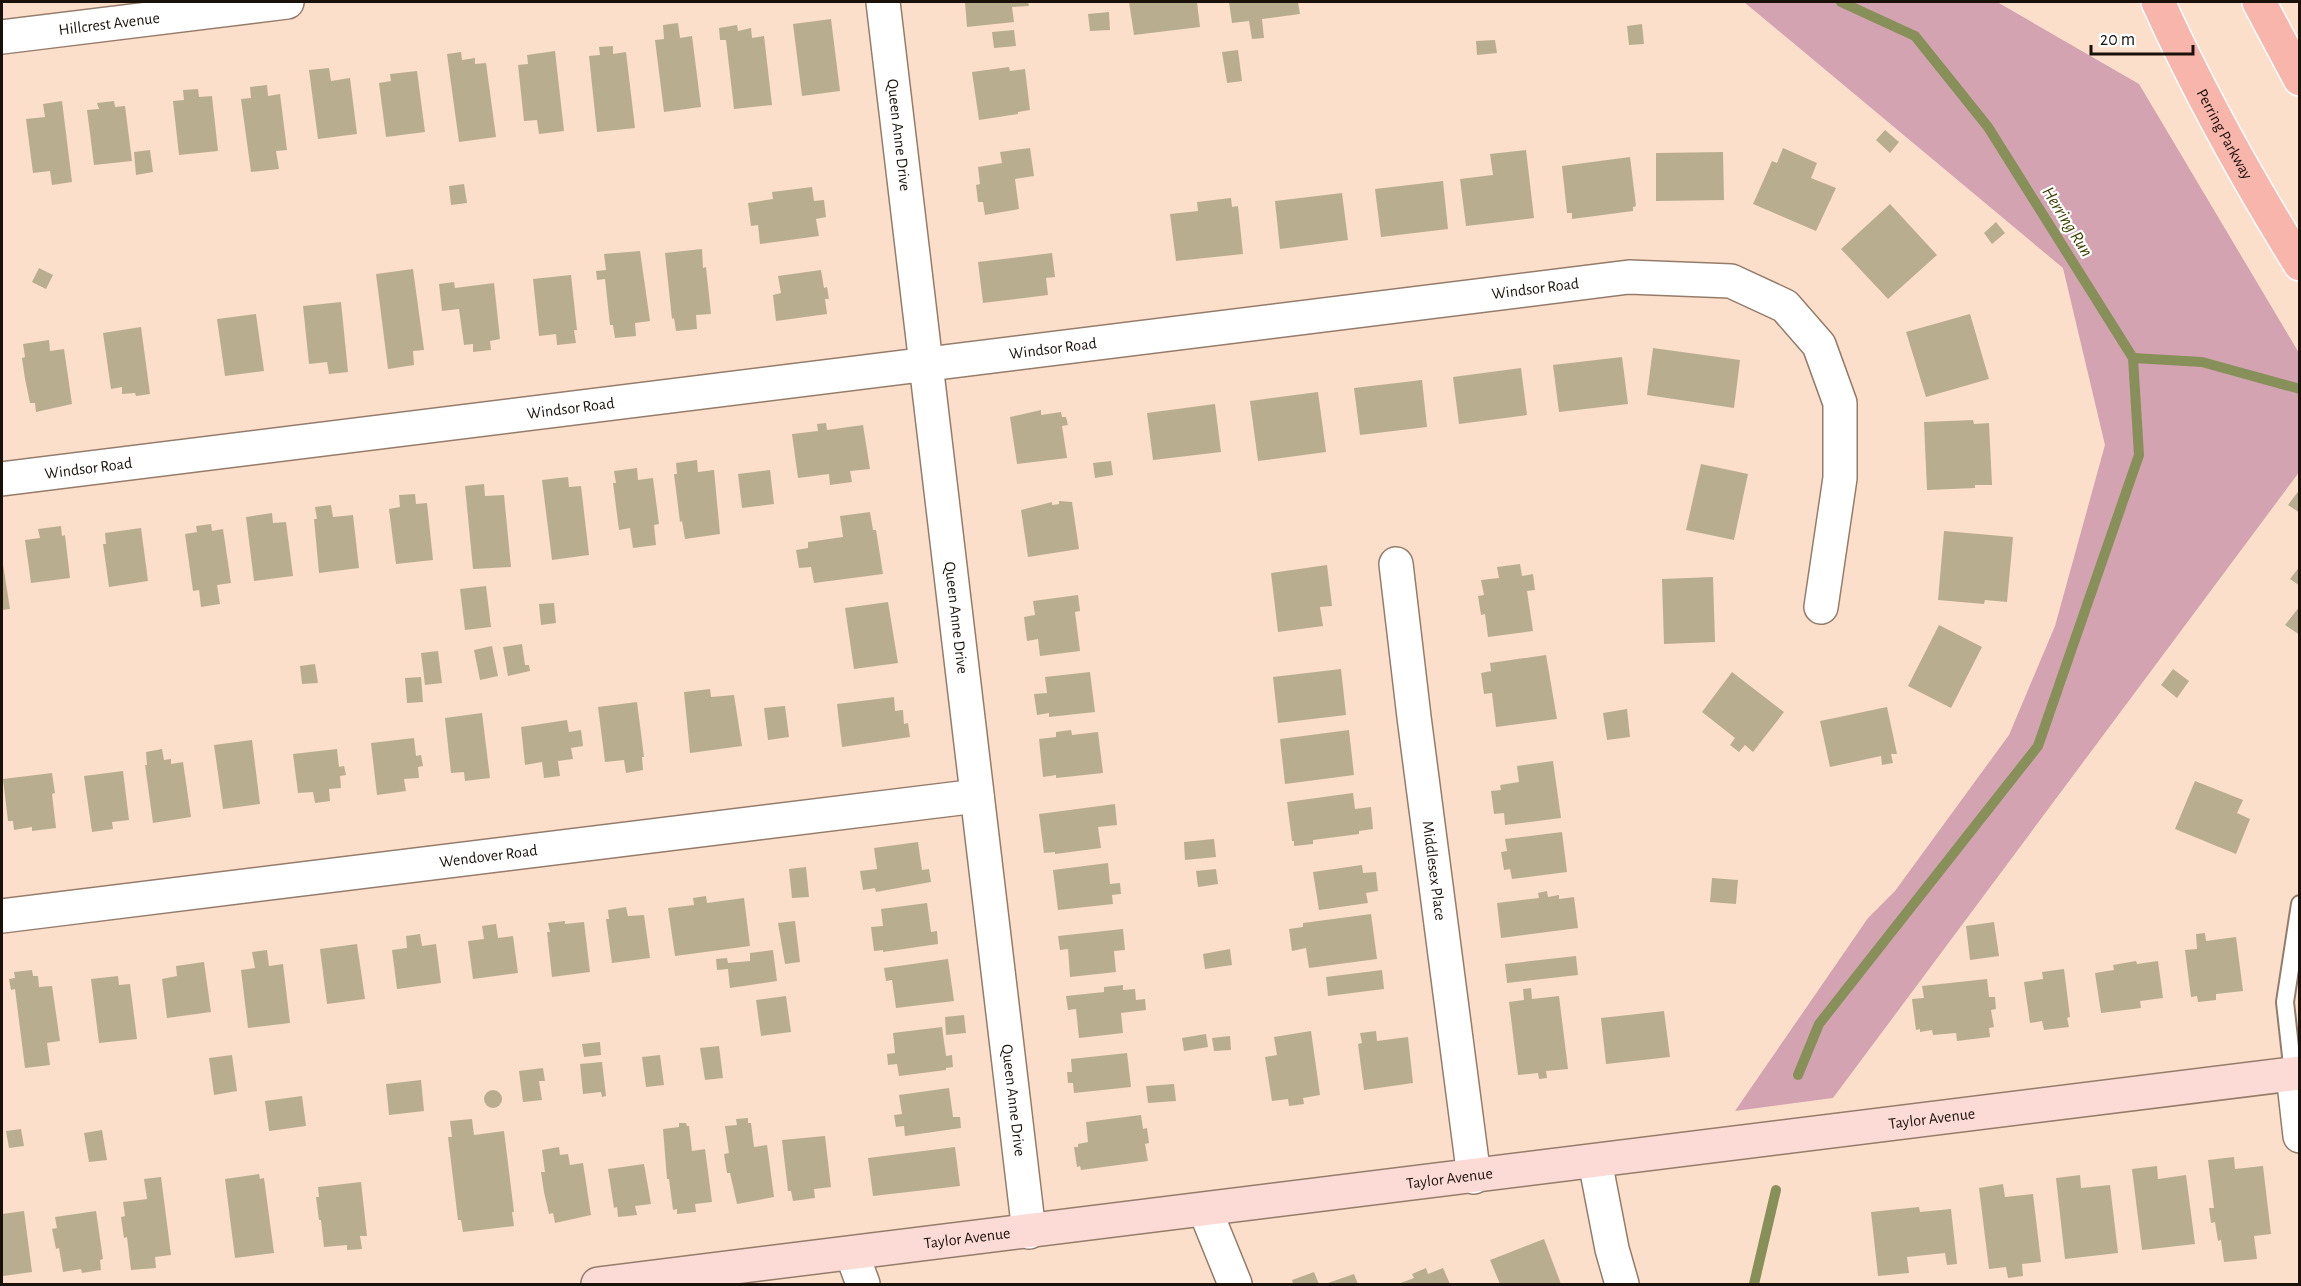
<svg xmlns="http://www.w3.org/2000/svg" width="2301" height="1286" viewBox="0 0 2301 1286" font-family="'Alegreya Sans',sans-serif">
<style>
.green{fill:#d3a3b1}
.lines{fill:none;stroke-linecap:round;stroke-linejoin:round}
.stream{stroke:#879059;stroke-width:10}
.building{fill:#b9ad90}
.service-casing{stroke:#957c6a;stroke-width:20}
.minor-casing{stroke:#957c6a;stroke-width:36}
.secondary-casing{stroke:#957c6a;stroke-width:36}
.primary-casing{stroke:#fff;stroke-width:36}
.service{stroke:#fff;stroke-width:16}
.minor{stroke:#fff;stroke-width:33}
.secondary{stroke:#fcdad5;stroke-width:33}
.primary{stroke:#f8b5ab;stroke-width:33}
.labels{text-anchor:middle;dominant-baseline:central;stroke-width:4.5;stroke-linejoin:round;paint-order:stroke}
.street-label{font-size:16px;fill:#1a110a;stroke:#fff}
.water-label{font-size:18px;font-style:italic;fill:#3c4400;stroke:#fff}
</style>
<rect width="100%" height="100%" fill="#fbdfca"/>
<!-- green -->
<path class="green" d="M1744,2H1997L2139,84L2299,353L2300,471L1833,1098L1735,1111L1868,918L1895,891L2009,735L2055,626L2105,445L2063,268Z"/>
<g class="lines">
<!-- stream -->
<g class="stream">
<path d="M2133,358L2202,362L2300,389"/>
<path d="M1798,1075L1819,1024L2038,746L2139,455L2133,358L1988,127L1915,36L1841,2"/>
<path d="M1754,1284L1776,1190"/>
</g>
</g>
<!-- building -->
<g class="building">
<path d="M965,2H1028L1029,6L1012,7L1014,22L967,27Z"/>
<path d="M1129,2H1197L1200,27L1134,35Z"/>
<path d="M1229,2H1298L1300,14L1262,19L1264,38L1252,39L1249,21L1232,23Z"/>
<path d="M1109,12L1110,30L1090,31L1088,14Z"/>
<path d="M831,19L840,91L802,96L793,24Z"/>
<path d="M678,23L680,38L692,36L701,107L664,112L655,40L664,39L663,25Z"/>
<path d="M1642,24L1644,44L1629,45L1627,26Z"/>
<path d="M737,25L738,31L751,28L752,38L764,36L772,105L734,109L726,40H720L719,28Z"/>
<path d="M1014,30L1016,46L994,48L992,32Z"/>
<path d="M1495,40L1497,53L1477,55L1476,41Z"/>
<path d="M613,46V54L626,52L635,128L597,132L589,56L600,55L599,47Z"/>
<path d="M1238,50L1242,81L1227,83L1222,52Z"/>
<path d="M555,51L564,131L539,134L537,120L524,121L518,65L528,64L527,55Z"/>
<path d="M461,52L462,60L475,58V64L486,63L496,137L459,142L447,54Z"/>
<path d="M1009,67L1010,71L1025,69L1030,110L1018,112V114L979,120L972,72Z"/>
<path d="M329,68L331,81L350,78L357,134L318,139L309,70Z"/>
<path d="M417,71L425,132L386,137L379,83L391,81L390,74Z"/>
<path d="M267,85L268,96L280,94L287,150L276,151L279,169L251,172L241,99L251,98L250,87Z"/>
<path d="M198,89L199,97L212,96L218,151L179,155L173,101L184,100L183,90Z"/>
<path d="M62,101L72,182L52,185L50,171L33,173L26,119L45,117L43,104Z"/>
<path d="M114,101L115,107L125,106L132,161L94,165L87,110L99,109L97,103Z"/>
<path d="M1885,130L1899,142L1890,153L1876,140Z"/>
<path d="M1030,148L1034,176L1015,179L1019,209L985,215L983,202H978L976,185L980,184L978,167L1002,163L1000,152Z"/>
<path d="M1783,148L1817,163L1811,178L1836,188L1816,231L1753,204L1772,161L1777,163Z"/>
<path d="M150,150L153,172L136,175L134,152Z"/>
<path d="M1526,150L1534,218L1466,226L1460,179L1493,175L1490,154Z"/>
<path d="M1723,152L1724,200L1656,201V153Z"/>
<path d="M1630,157L1636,206L1633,207V211L1572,219V213H1567L1562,166Z"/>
<path d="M1443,181L1448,229L1381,237L1375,189Z"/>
<path d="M464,184L467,203L451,205L449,186Z"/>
<path d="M812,187L814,201L824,200L826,217L816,219L819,236L760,244L758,225L751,226L748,203L773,199L772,192Z"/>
<path d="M1342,193L1348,240L1280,249L1275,201Z"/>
<path d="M1231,198L1232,207L1238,206L1243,254L1176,261L1170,214L1198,211L1197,202Z"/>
<path d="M1890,204L1937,255L1888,299L1841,249Z"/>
<path d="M1996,222L2005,233L1992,244L1984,233Z"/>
<path d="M702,249L703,268L706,267L711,314L696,315L697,329L676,331L674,318L672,319L665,253Z"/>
<path d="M640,251L650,321L635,323L636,336L615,338L613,325H610L605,279L597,280L596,271L606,270L604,254Z"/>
<path d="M1052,253L1055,277L1046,278L1048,295L983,303L978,262Z"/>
<path d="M39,268L53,275L46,289L32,282Z"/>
<path d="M413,269L424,350L413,351L414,365L388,369L376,274Z"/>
<path d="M821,270L824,288L827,287L829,299H825L827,314L776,321L773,295L781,293L778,276Z"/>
<path d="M571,275L577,330H574L576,343L557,345L556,334L539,336L533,279Z"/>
<path d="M454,282L455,288L494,283L500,339L490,341L491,350L473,352V344L464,345L459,309L442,311L439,284Z"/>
<path d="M341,302L348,372L329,374L327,362L309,364L303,306Z"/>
<path d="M256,314L264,371L225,376L217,319Z"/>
<path d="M1970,314L1989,379L1926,397L1906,332Z"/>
<path d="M141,327L150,394L136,396L135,393L122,394V387L111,389L103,333Z"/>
<path d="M49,340L50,351L64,349L72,404L36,412L35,403H30L25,379L22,358L25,357L23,344Z"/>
<path d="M1653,348L1740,360L1734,408L1647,395Z"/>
<path d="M1622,357L1628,404L1559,412L1553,365Z"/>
<path d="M1521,368L1527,415L1459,424L1453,377Z"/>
<path d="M1422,380L1427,427L1360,435L1354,388Z"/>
<path d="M1318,392L1326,452L1258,461L1250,401Z"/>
<path d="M1215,404L1221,452L1153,460L1147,413Z"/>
<path d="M1041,410V415L1061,412L1062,417H1066L1068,425L1062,426L1067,458L1017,464L1010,417Z"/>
<path d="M1973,420L1974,424L1989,423L1992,485H1975V488L1927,490L1924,422Z"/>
<path d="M826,423L827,430L863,425L870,469L850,471L852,482L830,485L829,474L798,478L792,434L818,431L817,424Z"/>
<path d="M697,460L698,472L714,470L720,534L685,539L682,521L680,522L674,474H677L676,463Z"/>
<path d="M1111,461L1113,475L1095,478L1093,463Z"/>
<path d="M1701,464L1748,474L1734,540L1686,530Z"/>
<path d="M637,468L638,480L653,478L659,524L654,525L656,545L633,548L630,528L619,530L613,483H616L614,471Z"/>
<path d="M770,470L774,504L742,508L738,474Z"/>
<path d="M568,477L569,487L581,486L589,555L552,560L542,480Z"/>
<path d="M484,484L485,496L504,495L511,567L473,569L465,486Z"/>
<path d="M2300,489V513L2288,505Z"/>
<path d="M415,494L416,504L427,503L433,560L396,564L389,509L400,507L399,495Z"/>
<path d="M1059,501L1072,502L1079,549L1028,557L1021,510L1052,502V505L1059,504Z"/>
<path d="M331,505L333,517L353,515L359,568L319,573L314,519H317L315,507Z"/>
<path d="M870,512L873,530H876L883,574L814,583L811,567L799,568L796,550L808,548V542L843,537L840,516Z"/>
<path d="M272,513L273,523L286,522L293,576L254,581L246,517Z"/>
<path d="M211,524L212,531L223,529L231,583L217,585L220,604L201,607L199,590L193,591L185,534L197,532L196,526Z"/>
<path d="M61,526L62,536L65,535L70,578L31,583L25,540L40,538L38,529Z"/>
<path d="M141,528L148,581L109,587L103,544H106L105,533Z"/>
<path d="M1944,531L2013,537L2007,602L1985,600L1984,604L1938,600Z"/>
<path d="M2,558L10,609L2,610Z"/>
<path d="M1520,564L1522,576L1533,574L1535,590L1527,591L1533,631L1488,637L1485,614L1481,615L1478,596L1484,595L1481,580L1499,578L1497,567Z"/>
<path d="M1327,565L1332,606L1320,607L1323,626L1278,632L1271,573Z"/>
<path d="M2300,566V586L2290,579Z"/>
<path d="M1713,577L1715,642L1664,644L1662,579Z"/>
<path d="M486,586L491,627L465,630L460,589Z"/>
<path d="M1078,595L1080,611L1075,612L1080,651L1040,656L1038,639L1027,641L1024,617L1035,615L1033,601Z"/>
<path d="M888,602L898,663L854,669L845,608Z"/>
<path d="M554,603L556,623L541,625L539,604Z"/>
<path d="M2300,606V635L2285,625Z"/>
<path d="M1939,625L1982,647L1951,708L1908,686Z"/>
<path d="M522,644L525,665H529L530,671L508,676L503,647Z"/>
<path d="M492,646L498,676L480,680L474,650Z"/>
<path d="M438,651L442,683L425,685L421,653Z"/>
<path d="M1546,655L1557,719L1496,727L1492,693L1484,694L1481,673L1491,671L1490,663Z"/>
<path d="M315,664L318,683L302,684L300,666Z"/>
<path d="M1341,669L1346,715L1278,723L1273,677Z"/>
<path d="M2173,669L2189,681L2177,698L2161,685Z"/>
<path d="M1090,672L1095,712L1049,717V713L1037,715L1034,694L1047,693L1045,677Z"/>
<path d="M1732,672L1784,712L1753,752L1745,745L1739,752L1730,745L1735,738L1702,712Z"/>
<path d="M421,677L423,702L407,703L405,678Z"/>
<path d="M710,689L711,697L734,695L742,746L690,753L684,692Z"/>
<path d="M894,697L895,711L903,710L904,724L908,723L910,737L842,747L837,704Z"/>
<path d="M637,702L644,757H642L643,770L626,773L624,760L605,762L598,707Z"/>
<path d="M785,706L789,737L768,740L764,708Z"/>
<path d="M1887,707L1897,754H1891L1893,763L1882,765L1881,756L1830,767L1820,721Z"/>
<path d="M1627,709L1630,737L1607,740L1603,713Z"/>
<path d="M482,713L490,778L465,781L464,772L451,773L445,718Z"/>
<path d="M567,720L569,732L581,730L583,746L571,748L573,759L558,761L560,776L544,778L542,762L525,765L521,727Z"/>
<path d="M1071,730L1072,735L1098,732L1103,773L1056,778V775L1043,777L1039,739L1056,737V732Z"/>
<path d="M1349,730L1354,775L1285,784L1280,739Z"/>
<path d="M414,738L416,756L421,755L423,766L418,767L419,778L404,779L406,791L377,795L371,743Z"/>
<path d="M252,740L260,804L223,809L214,745Z"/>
<path d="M162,749L164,760L171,759V764L183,762L191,817L153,823L145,765H147L146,752Z"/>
<path d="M337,749L339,767L344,766L346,775L340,776L341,788L329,789L330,801L315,803L313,792L298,793L293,754Z"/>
<path d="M1553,761L1561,818L1505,825L1504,813L1494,814L1491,791L1501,790L1500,785L1519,782L1517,766Z"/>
<path d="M123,771L129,820L112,822L113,829L92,832L84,776Z"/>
<path d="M52,773L55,793L52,794L56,828L32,831V827L14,830L13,821H8L3,779Z"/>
<path d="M2195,781L2243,800L2237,813L2250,819L2236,854L2175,829Z"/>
<path d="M1353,793L1355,809L1371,807L1373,829L1359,831V834L1313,840V844L1294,846V841H1292L1287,802Z"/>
<path d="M1115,804L1117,825L1098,827L1101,848L1055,854V852L1044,853L1039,814Z"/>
<path d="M1562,832L1567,872L1512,879L1510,869L1504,870L1501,852L1507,851L1505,839Z"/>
<path d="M1214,839L1216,857L1185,860L1184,842Z"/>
<path d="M918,842L922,870L929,869L931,882L876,892L875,888L863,890L860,871L877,869L874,848Z"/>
<path d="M1108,863L1110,884L1120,883L1121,894L1112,895L1113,904L1058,910L1053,870Z"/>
<path d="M1362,865L1363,873L1376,872L1378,891L1366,893L1368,903L1319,910L1313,872Z"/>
<path d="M806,867L809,897L792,898L789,869Z"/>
<path d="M1216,869L1218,884L1198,887L1196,871Z"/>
<path d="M1712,878L1738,880L1736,904L1710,902Z"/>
<path d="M1547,891L1548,897L1559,895V899L1574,897L1578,928L1501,938L1497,903L1539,898L1538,893Z"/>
<path d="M706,896L707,903L744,898L750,946L675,956L668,908L694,905L693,898Z"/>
<path d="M927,903L931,932L937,931L938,944L883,952V950L874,951L871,927L883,926L881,909Z"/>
<path d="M626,907L628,916L644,915L650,958L612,963L606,919H609L608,910Z"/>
<path d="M1371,914L1377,959L1309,968L1306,948L1292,951L1289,929L1303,927V923Z"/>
<path d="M565,921V924L584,922L590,972L552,977L547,932H550L548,923Z"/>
<path d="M795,921L800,962L785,964L778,923Z"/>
<path d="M1994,922L1999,956L1970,960L1966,926Z"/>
<path d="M496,924L498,938L513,936L518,973L473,979L468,941L484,939L482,926Z"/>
<path d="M1123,929L1125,950L1114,951L1116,972L1070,977L1068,949L1060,950L1058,936Z"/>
<path d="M2205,933L2206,941L2236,937L2243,991L2216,994V1000L2198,1002L2197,996L2191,997L2185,950L2197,949L2196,934Z"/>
<path d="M420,934L422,946L436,944L441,983L397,989L392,950L407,948L406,936Z"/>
<path d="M357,944L365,999L327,1004L320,949Z"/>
<path d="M1230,949L1232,965L1205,969L1203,954Z"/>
<path d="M267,950L269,966L283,964L290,1023L248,1028L241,970L255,968L252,952Z"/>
<path d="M773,950L777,981L730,988L728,969L717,970L716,959L727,958L728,963L750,961V953Z"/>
<path d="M1576,956L1578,975L1507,983L1505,964Z"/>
<path d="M948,959L954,1001L896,1008L892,980L886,981L884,968Z"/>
<path d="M2136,961L2137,964L2158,961L2163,998L2140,1001L2141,1008L2101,1013L2095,973L2114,970L2113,965Z"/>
<path d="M204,962L211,1012L167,1018L162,979L177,976L176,966Z"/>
<path d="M2064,969L2070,1017L2067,1018L2069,1027L2044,1030L2042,1021L2030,1023L2024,982L2043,979L2042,972Z"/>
<path d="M32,970L33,976H38L39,987L52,986L60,1041L47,1043L50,1065L25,1068L15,989L11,990L9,979L15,978L14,972Z"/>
<path d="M1382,970L1384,989L1328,996L1326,977Z"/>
<path d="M118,976L119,985L130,984L137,1039L99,1043L91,979Z"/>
<path d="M1987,979L1989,997H1995L1996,1009L1991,1010L1994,1027L1989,1028L1990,1037L1957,1041L1956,1033L1933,1035L1932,1030L1920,1032V1029L1916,1030L1912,999L1924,998L1922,986Z"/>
<path d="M1123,985V990L1135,989L1136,1000L1145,999L1146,1010L1121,1013L1123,1033L1079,1038L1076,1009L1068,1010L1066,996L1104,992V987Z"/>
<path d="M1531,988L1532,999L1559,996L1568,1069L1546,1071L1547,1078L1539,1079L1538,1073L1518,1075L1509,1002L1524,1000L1523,989Z"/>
<path d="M786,996L791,1032L761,1036L756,1000Z"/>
<path d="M1664,1011L1670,1057L1606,1064L1601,1018Z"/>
<path d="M964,1015L966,1033L946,1035L945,1017Z"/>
<path d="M942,1027L946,1056L952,1055L953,1067L946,1068V1070L899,1076L897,1064L888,1065L887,1054L895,1053L893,1033Z"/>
<path d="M1311,1031L1320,1095L1303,1098L1304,1104L1289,1106L1288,1099L1272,1101L1265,1057L1277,1055L1274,1037Z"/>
<path d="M1376,1031L1377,1041L1408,1037L1413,1083L1364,1090L1358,1044L1362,1043L1360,1033Z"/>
<path d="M1206,1034L1208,1047L1184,1051L1182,1038Z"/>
<path d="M1230,1036L1231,1050L1214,1051L1212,1038Z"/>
<path d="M600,1042L601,1055L584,1057L582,1044Z"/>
<path d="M719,1046L723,1078L705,1080L700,1048Z"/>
<path d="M1127,1053L1131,1087L1074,1093L1073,1083H1068L1067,1072H1072L1071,1059Z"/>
<path d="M232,1055L237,1091L214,1095L209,1058Z"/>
<path d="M660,1055L664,1085L646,1087L642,1057Z"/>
<path d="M602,1062L606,1096L602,1097L601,1092L583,1094L580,1064Z"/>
<path d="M543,1068L545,1081H539L542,1100L523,1102L519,1071Z"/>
<path d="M421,1080L424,1111L389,1115L386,1084Z"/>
<path d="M1174,1084L1176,1101L1148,1103L1146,1086Z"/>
<path d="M949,1088L953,1117H960L961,1128L905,1136L904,1126L896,1127L894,1115L902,1114L899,1095Z"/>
<circle cx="493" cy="1099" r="9"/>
<path d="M302,1096L306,1126L269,1131L265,1101Z"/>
<path d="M1141,1115L1143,1129L1147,1128L1149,1143L1145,1144L1148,1161L1081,1170L1080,1166L1077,1167L1074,1147H1078V1144L1088,1142L1086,1122Z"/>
<path d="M748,1118V1123H751L754,1147L767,1145L774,1197L737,1204L730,1173H727L724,1154L729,1153L725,1126L737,1125L736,1119Z"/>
<path d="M472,1119L474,1135L504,1131L514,1212H512L514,1226L463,1232L461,1220H458L448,1137H452L450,1121Z"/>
<path d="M679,1123H686L687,1126H689L692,1151L705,1149L712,1202L695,1204L696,1212L677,1214V1209L673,1210L669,1179H667L663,1129L679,1127Z"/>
<path d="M21,1129L24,1146L9,1148L6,1131Z"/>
<path d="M102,1130L107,1160L89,1162L84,1133Z"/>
<path d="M825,1136L831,1187L814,1189L815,1198L793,1201L791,1191H788L782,1140Z"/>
<path d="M559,1147L560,1155L568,1154L570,1165L583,1163L591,1215L555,1223L553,1213L549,1214L544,1192L541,1172H545L542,1150Z"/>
<path d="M955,1147L960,1186L873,1196L868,1158Z"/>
<path d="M2234,1157L2235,1169L2263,1166L2271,1234L2254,1236L2257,1259L2224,1262L2221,1240L2218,1241L2215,1222L2211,1223L2209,1208H2214L2208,1160Z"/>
<path d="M644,1164L651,1204L635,1206L637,1215L618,1217L617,1207L614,1208L608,1169Z"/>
<path d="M2157,1166L2158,1179L2186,1175L2195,1244L2142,1250L2132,1169Z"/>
<path d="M259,1174L260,1179L264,1178L274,1253L235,1258L225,1179Z"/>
<path d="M2080,1175L2081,1188L2110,1185L2118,1253L2065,1259L2056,1178Z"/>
<path d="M161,1177L171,1255L155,1257L156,1268L131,1270L127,1237L124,1238L121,1217L125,1216L123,1202L147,1199L144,1179Z"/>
<path d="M361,1182L367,1236H360L362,1249L347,1250V1245L324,1247L321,1220H319L316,1197H319L318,1187Z"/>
<path d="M2003,1184L2005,1197L2033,1194L2041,1262L2022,1264L2023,1276L2008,1278L2006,1267L1989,1269L1979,1188Z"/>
<path d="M1919,1207L1920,1212L1951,1209L1957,1264L1947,1265L1945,1253L1907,1257L1909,1273L1878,1276L1871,1212Z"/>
<path d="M24,1211L32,1272L3,1276L2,1214Z"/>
<path d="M96,1211L103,1259L100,1260L101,1270L82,1273L81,1269L63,1272L59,1248L56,1249L52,1229L57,1228L55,1217Z"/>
<path d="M1544,1239L1561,1284H1500L1490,1260Z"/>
<path d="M1426,1268L1428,1274L1443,1268L1450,1284H1398L1414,1278L1412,1274Z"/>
<path d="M1314,1272L1319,1284H1293L1292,1280Z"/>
<path d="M1354,1274L1358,1284H1325Z"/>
</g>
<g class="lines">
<!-- service casing -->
<g class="service-casing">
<path id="service" d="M2293,1074L2285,1002L2300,904"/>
</g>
<!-- minor casing -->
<g class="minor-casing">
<g id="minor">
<path id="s1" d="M883,2L1029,1232"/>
<path id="s2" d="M2,37L287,2"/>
<path id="s3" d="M2,479L1629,277L1731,281L1785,306L1819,345L1840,403V478L1821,607"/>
<path id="s4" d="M1396,564L1414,717L1474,1177"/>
<path id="s5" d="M2,916L977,796"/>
<path d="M2293,1074L2300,1136"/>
<path d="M1595,1161L1612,1249L1622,1284"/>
<path d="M1205,1210L1235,1284"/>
<path d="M852,1254L863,1284"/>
</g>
</g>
<!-- secondary casing -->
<g class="secondary-casing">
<g id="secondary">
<path id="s6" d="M598,1284L2300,1073"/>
</g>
</g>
<!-- primary casing -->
<g class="primary-casing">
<g id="primary">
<path id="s7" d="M2158,2C2199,92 2247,179 2300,264"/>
<path d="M2259,2L2300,79"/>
</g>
</g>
<!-- service -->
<use href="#service" class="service"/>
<!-- minor -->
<use href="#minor" class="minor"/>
<!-- secondary -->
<use href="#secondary" class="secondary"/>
<!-- primary -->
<use href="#primary" class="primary"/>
</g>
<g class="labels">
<!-- street labels -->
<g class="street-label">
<text stroke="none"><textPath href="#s2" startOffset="108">Hillcrest Avenue</textPath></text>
<text stroke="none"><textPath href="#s1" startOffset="134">Queen Anne Drive</textPath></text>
<text stroke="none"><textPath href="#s7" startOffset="148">Perring Parkway</textPath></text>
<text stroke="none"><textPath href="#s3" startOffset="1545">Windsor Road</textPath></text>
<text stroke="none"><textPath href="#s3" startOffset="1059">Windsor Road</textPath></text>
<text stroke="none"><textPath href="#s3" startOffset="573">Windsor Road</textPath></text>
<text stroke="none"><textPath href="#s3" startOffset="87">Windsor Road</textPath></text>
<text stroke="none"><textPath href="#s1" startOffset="620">Queen Anne Drive</textPath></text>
<text stroke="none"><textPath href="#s5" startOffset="490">Wendover Road</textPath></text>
<text stroke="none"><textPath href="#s4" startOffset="309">Middlesex Place</textPath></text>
<text stroke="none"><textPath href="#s1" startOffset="1106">Queen Anne Drive</textPath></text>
<text stroke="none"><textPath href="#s6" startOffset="1344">Taylor Avenue</textPath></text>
<text stroke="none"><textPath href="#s6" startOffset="858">Taylor Avenue</textPath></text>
<text stroke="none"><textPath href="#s6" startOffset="372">Taylor Avenue</textPath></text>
</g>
<!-- water labels -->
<g class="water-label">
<text transform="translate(2067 222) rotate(58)">Herring Run</text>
</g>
</g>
<!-- border -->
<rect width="2301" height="1286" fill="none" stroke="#1a110a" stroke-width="6"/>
<!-- scale -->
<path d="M2091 45v9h102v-9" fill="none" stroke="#1a110a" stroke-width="3"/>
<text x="2100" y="45" font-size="18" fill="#1a110a" stroke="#ffffff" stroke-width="4.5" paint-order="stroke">20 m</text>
</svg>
